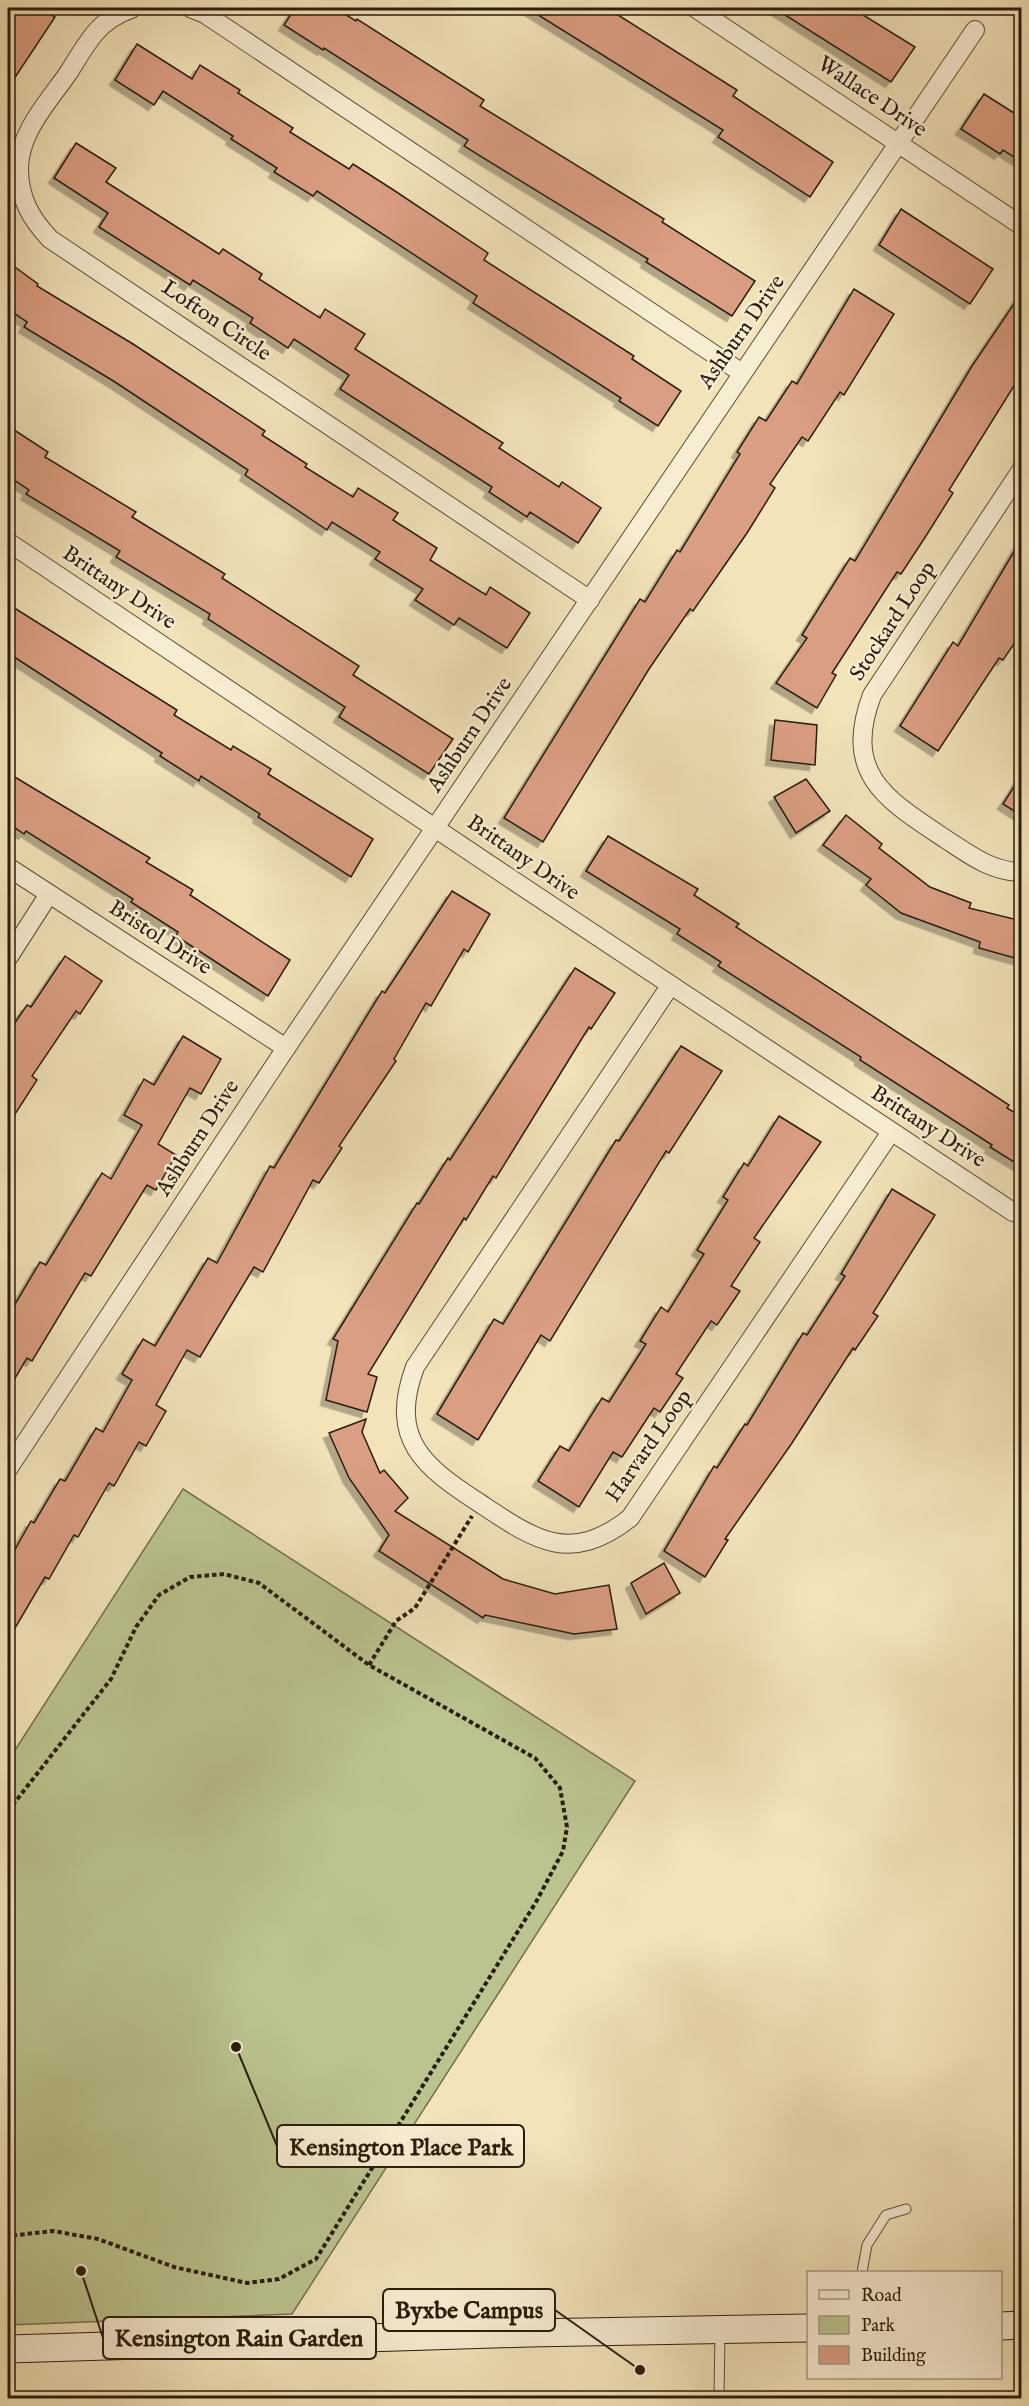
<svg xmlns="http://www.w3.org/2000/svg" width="1029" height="2406" viewBox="0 0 1029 2406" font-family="'IM FELL English',serif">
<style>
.green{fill:#bbc38f;stroke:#72704e;stroke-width:1.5}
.building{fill:#da9e82;stroke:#291d0d;stroke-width:1.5;filter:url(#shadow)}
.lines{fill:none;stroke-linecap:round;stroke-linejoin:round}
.lane-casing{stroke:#5b4e38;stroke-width:11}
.street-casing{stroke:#5b4e38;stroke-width:20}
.secondary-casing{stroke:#291d0d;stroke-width:29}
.path{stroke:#291d0d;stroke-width:4;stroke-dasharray:4.5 3;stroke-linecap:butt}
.lane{stroke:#f7edd2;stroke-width:9}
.street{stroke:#f7edd2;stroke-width:18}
.secondary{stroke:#f7edd2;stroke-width:27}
.labels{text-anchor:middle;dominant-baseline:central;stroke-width:5;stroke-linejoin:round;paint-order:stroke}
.street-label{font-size:22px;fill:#291d0d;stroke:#f7edd2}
.leader{fill:none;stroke:#291d0d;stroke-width:2}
.callout-dot{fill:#291d0d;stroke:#f7edd2;stroke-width:2}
.callout{fill:#f7edd2;stroke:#291d0d;stroke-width:2}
.callout-label{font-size:24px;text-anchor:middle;font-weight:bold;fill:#291d0d}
</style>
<defs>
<filter id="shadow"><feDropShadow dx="-5.5" dy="5.5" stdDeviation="0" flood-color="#0004"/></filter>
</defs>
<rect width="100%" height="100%" fill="#f2e3b9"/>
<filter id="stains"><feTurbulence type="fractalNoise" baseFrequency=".00333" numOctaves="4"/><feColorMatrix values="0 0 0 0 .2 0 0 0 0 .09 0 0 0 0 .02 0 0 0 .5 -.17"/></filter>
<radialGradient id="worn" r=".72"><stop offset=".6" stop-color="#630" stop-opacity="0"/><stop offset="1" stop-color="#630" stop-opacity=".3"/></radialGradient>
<!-- green -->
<path class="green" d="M183,1489L635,1781L292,2314L8,2325V1761Z"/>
<!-- building -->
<g class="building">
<path d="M8,8H39L55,17L8,88Z"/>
<path d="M295,8H335L356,21L357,19L484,100L480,106L664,219L662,222L755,281L732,316L646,262L648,259L464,146L468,140L324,48L323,50L284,25Z"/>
<path d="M527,8H607L737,90L733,96L833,162L810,197L718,137L723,130Z"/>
<path d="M774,8H852L915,47L891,82Z"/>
<path d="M137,44L192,79L200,65L240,90L238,93L293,128L290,132L349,169L353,164L392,189L488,253L484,260L634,356L632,359L681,391L658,426L619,401L621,398L473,303L477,296L317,191L313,196L274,172L277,168L231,139L233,136L163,91L154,105L115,80Z"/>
<path d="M984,94L1022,118V162L1003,150L1000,154L961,129Z"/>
<path d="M76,143L116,168L106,182L219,254L223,249L262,274L259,279L320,318L325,309L365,334L355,349L503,443L499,448L559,487L562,482L601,508L578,543L530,512L527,517L489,492L492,487L340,389L349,375L294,339L288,348L250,323L253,318L193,280L190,285L99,227L108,213L54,178Z"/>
<path d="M901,209L993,269L970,304L879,245Z"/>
<path d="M8,262L38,284L37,286L133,344L265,431L262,435L307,464L305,467L353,497L358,488L398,513L393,520L437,548L430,560L486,595L490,587L530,613L507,648L459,618L454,625L415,600L423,589L375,559L380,552L332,522L327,530L245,475L248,470L115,382L24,327L27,322L8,309Z"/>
<path d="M854,289L894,314L844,395L840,392L808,441L802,437L770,484L775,488L747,533L693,611L690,609L649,669L543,842L504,818L640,599L645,602L677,550L680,552L740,454L737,452L759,417L766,421L792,381L797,384Z"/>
<path d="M1022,292V373L949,490L953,493L924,539L901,574L897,572L832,673L836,675L817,708L776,683L807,638L802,635L850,558L855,561L972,366Z"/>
<path d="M8,426L48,452L45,457L136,512L132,517L225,574L222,578L359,666L353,675L453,739L429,774L339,717L345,707L208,619L210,614L116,557L120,551L26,494L29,490L8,476Z"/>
<path d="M1022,538V632L1003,660L999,658L938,751L900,726L953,642L958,646Z"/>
<path d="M8,604L177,710L174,715L231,750L233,746L271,769L268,774L373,839L351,877L258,817L260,814L201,776L199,781L160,756L162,753L8,653Z"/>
<path d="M775,720L817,725L815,765L771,760Z"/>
<path d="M8,773L150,858L146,862L193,890L190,895L290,960L268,996L176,936L178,932L131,902L133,899L26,831L24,834L8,823Z"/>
<path d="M1022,774V816L1003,804Z"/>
<path d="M806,779L830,811L796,833L774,797Z"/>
<path d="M846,815L882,844L879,848L930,887L971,903L969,908L1022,921V960L979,948L980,942L901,913L866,885L871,879L823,845Z"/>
<path d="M608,836L698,889L694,895L739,924L736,927L1009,1105L1007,1108L1022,1117V1167L990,1147L992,1145L860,1060L861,1057L718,966L721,962L677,934L680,929L586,871Z"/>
<path d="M452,891L490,914L468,952L464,949L431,1006L426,1003L394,1059L396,1061L339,1146L342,1148L319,1183L313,1180L263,1272L254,1267L200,1357L187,1350L156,1405L166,1411L146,1446L139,1442L114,1486L109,1483L78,1537L74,1535L49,1579L45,1577L8,1640V1562L31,1521L34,1523L60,1479L65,1481L96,1428L103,1432L132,1380L122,1374L143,1339L155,1346L208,1258L217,1263L270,1166L274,1168L382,991L385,993Z"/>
<path d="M65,956L102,981L80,1014L76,1011L32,1076L37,1080L8,1125V1033L27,1005L31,1007Z"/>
<path d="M575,968L615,993L591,1029L589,1027L496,1178L493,1176L466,1220L464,1218L368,1374L377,1377L367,1412L326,1400L338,1341L333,1339L417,1203L419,1204L448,1158L450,1160Z"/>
<path d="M183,1036L221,1059L201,1094L190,1088L158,1144L176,1155L156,1190L147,1185L91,1276L85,1273L32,1361L27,1358L8,1390V1316L40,1262L46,1265L102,1173L111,1179L142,1125L124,1115L144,1079L154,1085Z"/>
<path d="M681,1046L722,1071L669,1153L666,1151L550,1341L541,1335L478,1440L437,1414L494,1319L503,1324L616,1140L619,1141Z"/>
<path d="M779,1116L821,1142L754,1238L760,1242L731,1286L740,1291L717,1325L711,1321L676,1374L683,1378L660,1412L654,1408L622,1457L613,1452L579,1507L538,1481L560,1446L569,1451L602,1398L609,1402L646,1344L640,1341L661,1307L668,1312L704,1254L697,1250L728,1200L723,1197L744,1163L748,1166Z"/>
<path d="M892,1189L935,1215L873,1313L878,1316L855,1350L853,1348L792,1443L725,1539L728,1540L705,1577L664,1551L714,1466L717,1468L745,1424L747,1425L803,1333L807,1335L845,1276L841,1274Z"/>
<path d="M366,1419L362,1432L380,1473L384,1470L408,1498L395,1511L503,1579L555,1594L609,1585L617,1629L574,1634L485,1615L483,1618L379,1551L389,1535L349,1478L329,1433Z"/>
<path d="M664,1563L680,1593L646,1614L631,1583Z"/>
</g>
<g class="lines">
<!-- lane casing -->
<g class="lane-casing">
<g id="lane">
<path d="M862,2272L867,2245L886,2215L906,2209"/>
<path d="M719,2398L720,2332"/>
</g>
</g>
<!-- street casing -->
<g class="street-casing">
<g id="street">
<path d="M133,8C119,13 104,22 95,33C85,45 77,59 69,72C49,101 19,132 19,169C19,198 31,219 50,239L590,600"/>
<path d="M190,8L205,14L742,373"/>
<path d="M695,8L1022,226"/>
<path d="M1022,469L872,695C842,775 887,800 947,840C970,855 992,872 1022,872"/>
<path d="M8,542C342,767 677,990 1013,1212"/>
<path d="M8,867L286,1048"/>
<path d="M8,958L49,894"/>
<path d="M670,986L415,1367C388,1440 424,1467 481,1504C535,1540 570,1565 630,1518L891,1132"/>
<path d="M8,1469L286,1048L975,30"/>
</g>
</g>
<!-- secondary casing -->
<g class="secondary-casing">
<g id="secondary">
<path d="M1000,2326L1022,2325"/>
<path d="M8,2349L529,2333L808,2328"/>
</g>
</g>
<!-- path -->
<g class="path">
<path d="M369,1665L396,1621L415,1608L472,1516"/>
<path d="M8,1811L111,1679L136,1627L159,1595L190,1577L224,1574L259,1583L369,1665L535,1758L560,1788L567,1827L563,1851L536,1902L316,2259L279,2279L247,2283L174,2267L98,2239L53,2231L8,2236"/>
</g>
<!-- lane -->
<use href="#lane" class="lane"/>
<!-- street -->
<use href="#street" class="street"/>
<!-- secondary -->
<use href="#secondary" class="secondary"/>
</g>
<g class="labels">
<!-- street labels -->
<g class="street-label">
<text transform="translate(872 97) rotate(34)">Wallace Drive</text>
<text transform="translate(216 321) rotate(34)">Lofton Circle</text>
<text transform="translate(742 332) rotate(-55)">Ashburn Drive</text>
<text transform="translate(119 588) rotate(34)">Brittany Drive</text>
<text transform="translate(893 621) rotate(-57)">Stockard Loop</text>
<text transform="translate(470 735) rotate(-56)">Ashburn Drive</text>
<text transform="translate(523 858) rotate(35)">Brittany Drive</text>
<text transform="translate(160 938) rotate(33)">Bristol Drive</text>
<text transform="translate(928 1127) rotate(33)">Brittany Drive</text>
<text transform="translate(198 1138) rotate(-57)">Ashburn Drive</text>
<text transform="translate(649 1446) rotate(-55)">Harvard Loop</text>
</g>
</g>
<!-- callouts -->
<path class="leader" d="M236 2047L277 2146M640 2370L555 2310M81 2271L103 2338"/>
<g class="callout-dot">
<circle cx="236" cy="2047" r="6"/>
<circle cx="640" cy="2370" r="6"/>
<circle cx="81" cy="2271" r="6"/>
</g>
<g class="callout">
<rect x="277" y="2125" width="247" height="42" rx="6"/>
<rect x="383" y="2289" width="172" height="42" rx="6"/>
<rect x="103" y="2317" width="273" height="42" rx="6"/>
</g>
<g class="callout-label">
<text x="401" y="2155">Kensington Place Park</text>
<text x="469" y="2318">Byxbe Campus</text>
<text x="239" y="2346">Kensington Rain Garden</text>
</g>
<!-- margin -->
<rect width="1029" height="2406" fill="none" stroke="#f2e3b9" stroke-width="30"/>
<rect x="9" y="9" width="1011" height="2388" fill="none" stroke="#291d0d" stroke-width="3"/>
<rect x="15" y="15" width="999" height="2376" fill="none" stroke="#291d0d" stroke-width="1.5"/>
<!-- legend -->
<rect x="807" y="2271" width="195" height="108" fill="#f7edd2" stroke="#a59a83" stroke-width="1.5"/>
<rect x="819" y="2290" width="30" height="9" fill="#f7edd2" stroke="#a59a83" stroke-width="1.5"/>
<text x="861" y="2301" font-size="18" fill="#291d0d">Road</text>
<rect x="819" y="2316" width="30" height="18" fill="#bbc38f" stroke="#a59a83" stroke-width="1.5"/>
<text x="861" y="2331" font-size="18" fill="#291d0d">Park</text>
<rect x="819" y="2346" width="30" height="18" fill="#da9e82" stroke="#a59a83" stroke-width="1.5"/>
<text x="861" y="2361" font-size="18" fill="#291d0d">Building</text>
<rect width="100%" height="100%" filter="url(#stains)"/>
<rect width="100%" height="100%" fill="url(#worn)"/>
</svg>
